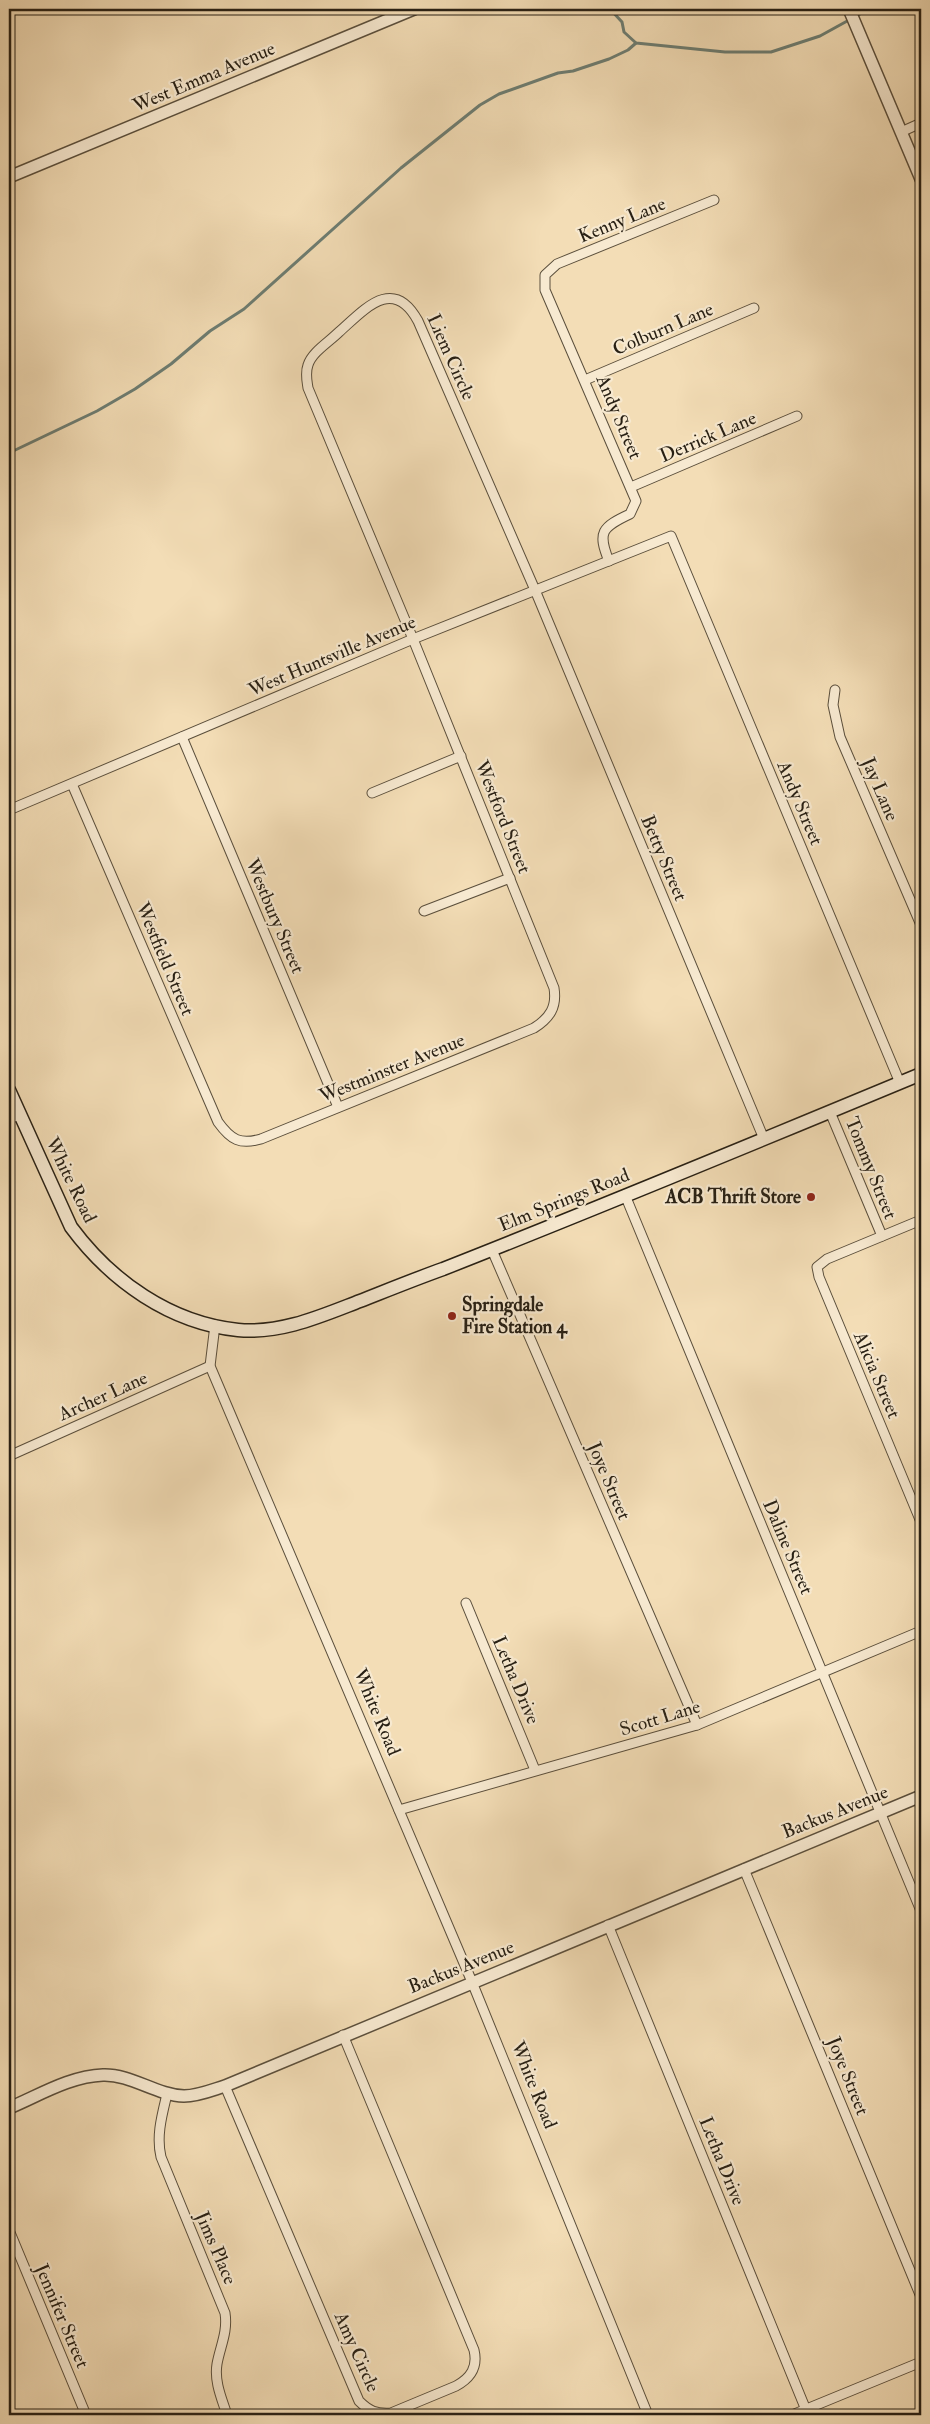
<svg xmlns="http://www.w3.org/2000/svg" width="930" height="2424" viewBox="0 0 930 2424" font-family="'IM FELL Double Pica',serif">
<style>
.lines{fill:none;stroke-linecap:round;stroke-linejoin:round}
.stream{stroke:#6d7d72;stroke-width:3}
.minor-casing{stroke:#5b4f3c;stroke-width:11}
.tertiary-casing{stroke:#5b4f3c;stroke-width:14}
.secondary-casing{stroke:#282014;stroke-width:15}
.minor{stroke:#f7e9d0;stroke-width:9}
.tertiary{stroke:#f7e9d0;stroke-width:11}
.secondary{stroke:#f7e9d0;stroke-width:12}
.poi-dot{fill:#8f2418;stroke:#f7e9d0;stroke-width:2}
.labels{text-anchor:middle;dominant-baseline:central;stroke-width:4.5;stroke-linejoin:round;paint-order:stroke}
.street-label{font-size:19px;fill:#282014;stroke:#f7e9d0}
.poi-label{font-size:19px;font-weight:bold;fill:#282014;stroke:#f7e9d0;text-anchor:end}
</style>
<rect width="100%" height="100%" fill="#f3ddb6"/>
<filter id="stains"><feTurbulence type="fractalNoise" baseFrequency=".004" numOctaves="4"/><feColorMatrix values="0 0 0 0 .2 0 0 0 0 .09 0 0 0 0 .02 0 0 0 .5 -.17"/></filter>
<radialGradient id="worn" r=".72"><stop offset=".6" stop-color="#630" stop-opacity="0"/><stop offset="1" stop-color="#630" stop-opacity=".3"/></radialGradient>
<g class="lines">
<!-- stream -->
<g class="stream">
<path d="M610,9L622,22L624,32L636,43L725,52H771L820,36L869,9"/>
<path d="M9,453L97,411L135,389L171,364L210,331L244,309L401,168L480,105L499,94L558,73L573,71L609,59L628,50L636,43"/>
</g>
<!-- minor casing -->
<g class="minor-casing">
<g id="minor">
<path d="M901,132L921,123"/>
<path d="M585,380L754,308"/>
<path d="M631,487L797,416"/>
<path d="M609,561C597,532 602,527 630,514L636,501L545,290V275L557,264L714,200"/>
<path d="M835,690L833,705L840,737L921,925"/>
<path d="M182,737L338,1107"/>
<path d="M72,784L218,1122C231,1140 240,1145 261,1139L534,1028C550,1018 557,1007 554,988L413,639L308,388C307,381 305,373 308,365C312,352 329,342 339,332C364,310 393,275 418,321L535,590L764,1139"/>
<path d="M372,793L461,756"/>
<path d="M9,810L413,639L671,536L900,1083"/>
<path d="M424,911L510,878"/>
<path d="M830,1112L882,1236"/>
<path d="M9,1119L19,1115"/>
<path d="M625,1195L921,1911"/>
<path d="M921,1220L827,1259L817,1267L819,1277L921,1522"/>
<path d="M492,1250L697,1725"/>
<path d="M215,1325L210,1366L472,1982L648,2415"/>
<path d="M9,1456L210,1366"/>
<path d="M466,1603L535,1770"/>
<path d="M399,1810L697,1725L921,1631"/>
<path d="M744,1869L921,2297"/>
<path d="M608,1925L806,2410"/>
<path d="M225,2086L359,2401C369,2411 376,2414 391,2413L456,2386C471,2378 478,2367 474,2350L343,2035"/>
<path d="M167,2094C162,2115 156,2136 161,2157L225,2313C228,2332 220,2347 217,2364C214,2382 222,2399 227,2415"/>
<path d="M9,2230L86,2415"/>
<path d="M792,2415L921,2362"/>
</g>
</g>
<!-- tertiary casing -->
<g class="tertiary-casing">
<g id="tertiary">
<path d="M849,9L921,179"/>
<path d="M9,177L414,9"/>
<path d="M9,2108C38,2096 70,2076 103,2075C131,2074 156,2095 184,2096C198,2096 212,2090 225,2086L921,1796"/>
</g>
</g>
<!-- secondary casing -->
<g class="secondary-casing">
<path id="secondary" d="M9,1090L71,1227C111,1281 170,1323 238,1330C281,1334 321,1316 360,1301C388,1290 415,1279 443,1269C603,1206 762,1140 921,1074"/>
</g>
<!-- minor -->
<use href="#minor" class="minor"/>
<!-- tertiary -->
<use href="#tertiary" class="tertiary"/>
<!-- secondary -->
<use href="#secondary" class="secondary"/>
</g>
<!-- markers -->
<g class="poi-dot">
<circle cx="811" cy="1197" r="5"/>
<circle cx="452" cy="1316" r="5"/>
</g>
<g class="labels">
<!-- street labels -->
<g class="street-label">
<text transform="translate(204 77) rotate(-23)">West Emma Avenue</text>
<text transform="translate(622 220) rotate(-22)">Kenny Lane</text>
<text transform="translate(663 329) rotate(-23)">Colburn Lane</text>
<text transform="translate(451 357) rotate(66)">Liem Circle</text>
<text transform="translate(619 417) rotate(67)">Andy Street</text>
<text transform="translate(708 437) rotate(-23)">Derrick Lane</text>
<text transform="translate(332 656) rotate(-23)">West Huntsville Avenue</text>
<text transform="translate(880 789) rotate(67)">Jay Lane</text>
<text transform="translate(800 803) rotate(67)">Andy Street</text>
<text transform="translate(503 817) rotate(68)">Westford Street</text>
<text transform="translate(664 858) rotate(67)">Betty Street</text>
<text transform="translate(275 916) rotate(67)">Westbury Street</text>
<text transform="translate(165 959) rotate(67)">Westfield Street</text>
<text transform="translate(392 1068) rotate(-22)">Westminster Avenue</text>
<text transform="translate(871 1168) rotate(68)">Tommy Street</text>
<text transform="translate(71 1180) rotate(64)">White Road</text>
<text transform="translate(564 1200) rotate(-22)">Elm Springs Road</text>
<text transform="translate(877 1375) rotate(67)">Alicia Street</text>
<text transform="translate(103 1396) rotate(-24)">Archer Lane</text>
<text transform="translate(609 1481) rotate(67)">Joye Street</text>
<text transform="translate(788 1547) rotate(67)">Daline Street</text>
<text transform="translate(516 1680) rotate(67)">Letha Drive</text>
<text transform="translate(377 1712) rotate(67)">White Road</text>
<text transform="translate(660 1718) rotate(-17)">Scott Lane</text>
<text transform="translate(835 1812) rotate(-22)">Backus Avenue</text>
<text transform="translate(461 1967) rotate(-22)">Backus Avenue</text>
<text transform="translate(848 2076) rotate(68)">Joye Street</text>
<text transform="translate(534 2085) rotate(68)">White Road</text>
<text transform="translate(722 2161) rotate(68)">Letha Drive</text>
<text transform="translate(216 2248) rotate(67)">Jims Place</text>
<text transform="translate(62 2316) rotate(67)">Jennifer Street</text>
<text transform="translate(357 2352) rotate(66)">Amy Circle</text>
</g>
<!-- poi labels -->
<g class="poi-label">
<text x="801" y="1197">ACB Thrift Store</text>
<text x="462" y="1305" text-anchor="start">Springdale<tspan x="462" dy="22">Fire Station 4</tspan></text>
</g>
</g>
<!-- margin -->
<rect width="930" height="2424" fill="none" stroke="#f3ddb6" stroke-width="30"/>
<rect x="10" y="10" width="910" height="2404" fill="none" stroke="#282014" stroke-width="2.5"/>
<rect x="15" y="15" width="900" height="2394" fill="none" stroke="#282014"/>
<rect width="100%" height="100%" filter="url(#stains)"/>
<rect width="100%" height="100%" fill="url(#worn)"/>
</svg>
